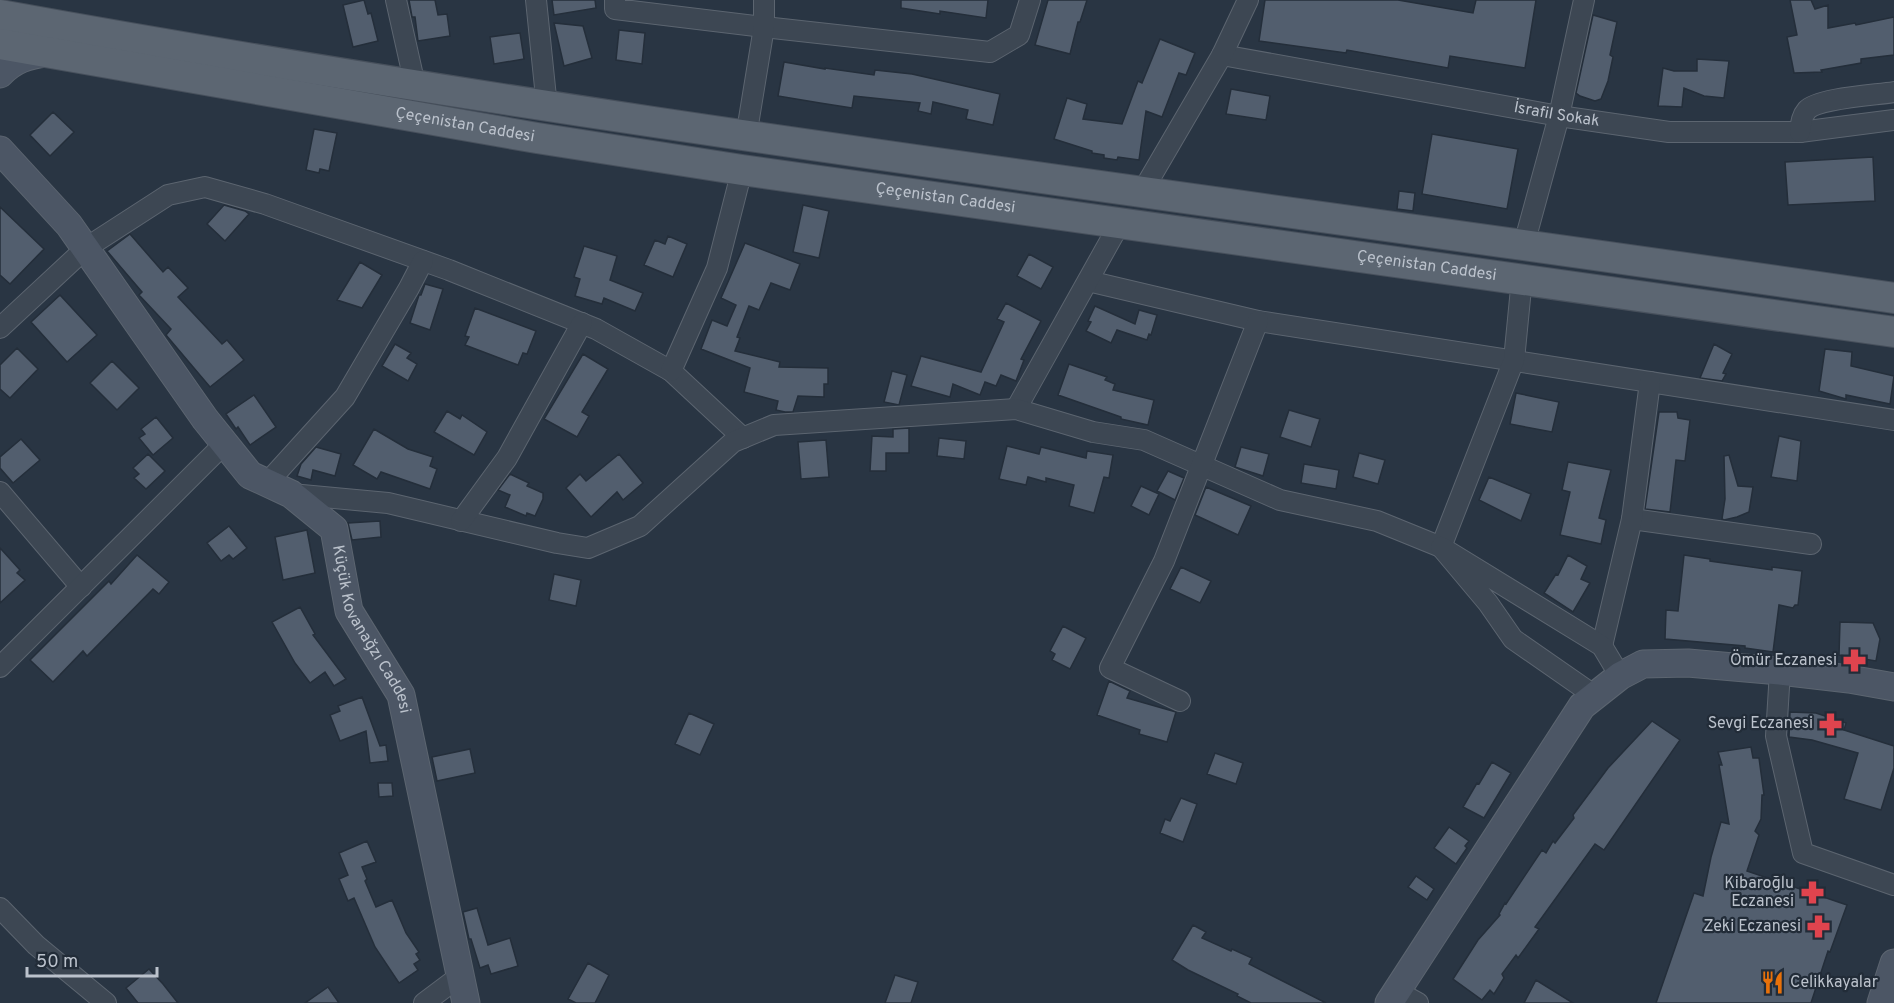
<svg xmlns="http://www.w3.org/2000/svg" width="1894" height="1003" font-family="Overpass,sans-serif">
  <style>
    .building { fill: #525e6e; stroke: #242e3a; stroke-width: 1.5 }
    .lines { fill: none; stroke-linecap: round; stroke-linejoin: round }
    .street-casing { stroke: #5c6570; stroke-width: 22 }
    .secondary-casing { stroke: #5c6570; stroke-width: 29 }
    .primary-casing { stroke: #47505c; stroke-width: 32 }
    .street { stroke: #3d4753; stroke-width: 20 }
    .secondary { stroke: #4c5665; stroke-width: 27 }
    .primary { stroke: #5c6672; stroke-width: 30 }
    .labels { text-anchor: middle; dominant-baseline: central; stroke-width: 4.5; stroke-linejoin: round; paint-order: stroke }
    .street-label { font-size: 16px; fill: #bbc2cc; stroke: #222c38 }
    .poi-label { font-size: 16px; fill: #bbc2cc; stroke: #222c38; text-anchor: end }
  </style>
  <rect width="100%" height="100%" fill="#293543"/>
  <path class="building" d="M364,0L368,14L371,13L378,41L353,47L343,5Z
    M409,0H435L438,15L447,14L450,36L418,41L415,17H412Z
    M552,0H595L596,8L554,15Z
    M901,0H988L986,18L940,11V14L901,8Z
    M1048,0H1087L1080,22H1078L1070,54L1035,45Z
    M1265,0H1398L1473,13L1476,0H1536L1525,68L1450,56L1448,68L1347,50L1346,53L1259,41Z
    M1790,0H1811L1815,9L1828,5V28L1855,23L1856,25L1894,17V55L1861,59V63L1821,70L1822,72L1794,73L1787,37L1797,35Z
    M1593,15L1617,22L1610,55L1613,57L1608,81L1601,99L1595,101L1580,96L1576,93Z
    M554,23L583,26L592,58L564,66Z
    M619,30L645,33L642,64L616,60Z
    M520,33L524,59L494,64L490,37Z
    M1160,39L1195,53L1186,75L1179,73L1162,117L1146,111L1139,160L1118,157L1117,160L1104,158V155L1092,153V151L1054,139L1067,98L1087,104L1083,119L1122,124L1138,81L1142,83Z
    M1697,59L1729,61L1724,98L1704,96L1684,88L1682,107L1658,106L1663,68L1674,71H1697Z
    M784,62L825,69V68L874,75L875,70L912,74L1000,94L993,125L966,119L968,110L933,102L931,114L918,111L920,103L854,96L852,108L820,103L778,96Z
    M1231,89L1270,96L1266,120L1226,114Z
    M53,112L74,132L50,156L30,135Z
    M314,129L337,133L329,171L320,169L319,173L306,170Z
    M1432,134L1518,149L1507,209L1422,194Z
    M1873,157L1875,201L1788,205L1785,162Z
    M1399,191L1415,193L1413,211L1397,209Z
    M224,205L245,211L249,214L225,241L207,224Z
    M803,205L829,211L819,258L793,252Z
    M0,207L44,249L10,284L0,275Z
    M130,234L163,272L168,267L188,288L178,297L222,344L227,340L244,360L210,387L166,335L171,329L139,295L142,292L107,251Z
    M668,236L687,244L673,277L644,265L655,240L665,244Z
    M745,243L800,264L790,290L771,283L759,310L749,306L737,337L740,338L735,351L780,362L779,367L828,368V384H824V397L798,396L793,412H785L776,410L778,401L744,392L750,368L701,349L712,320L727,326L736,305L721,298Z
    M584,246L617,256L610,280L643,293L635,311L604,298L602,304L575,296L580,279L574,277Z
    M1029,254L1053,267L1041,289L1017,276Z
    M360,262L382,275L362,308L337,300Z
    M425,284L443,289L430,330L410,323L419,295H421Z
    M60,295L97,335L67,362L31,322Z
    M1006,303L1041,321L1021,359L1024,360L1016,381L1001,375L996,386L985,382L980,395L953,384L950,397L911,386L921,356L981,372L1004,322L997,319Z
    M1095,306L1135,324L1139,310L1157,315L1151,335L1149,334L1147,340L1117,330L1111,343L1086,331L1091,322L1088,321Z
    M475,308L536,331L527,354L523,353L518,365L465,345L469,337L465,336Z
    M395,344L411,353L407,358L417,364L408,381L382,366Z
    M1714,344L1732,354L1723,373L1726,374L1722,381L1700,378Z
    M17,348L38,369L10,398L0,389V365Z
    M1825,349L1852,352L1851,366L1894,376L1890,404L1846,395V399L1819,391Z
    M583,354L608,369L582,412L589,416L577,437L544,419Z
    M112,361L139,388L117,410L90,383Z
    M1069,364L1107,377L1105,380L1115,384L1113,390L1154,400L1148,425L1121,419V417L1058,395Z
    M892,371L907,375L899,405L884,402Z
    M1516,393L1559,402L1552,432L1510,424Z
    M254,395L276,427L250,445L238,427L236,429L226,414Z
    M1289,410L1320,419L1311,447L1280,437Z
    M447,411L460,419L462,415L487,432L474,455L434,432Z
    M1659,412H1677L1678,418L1690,420L1685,461L1676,460L1670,512L1645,509Z
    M156,417L173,438L153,455L139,438L145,434L141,429Z
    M909,428V453H886V471H870L872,436L893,437V429Z
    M374,429L408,449L433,457L430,466L437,469L430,489L381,472L377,479L353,465Z
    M1779,436L1801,441L1797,481L1771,477Z
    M939,438L966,441L964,459L937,456Z
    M21,439L40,460L13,483L0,468V457Z
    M826,440L829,477L801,479L798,442Z
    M1007,446L1039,454L1041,447L1086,458L1087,451L1113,455L1109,478L1104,477L1094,513L1069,506L1074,485L1046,478V482L1028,477L1026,485L999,479Z
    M316,447L341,454L335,476L313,470L311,480L297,476L301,464Z
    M1241,447L1269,454L1263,476L1235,467Z
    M1359,453L1385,460L1378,484L1353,477Z
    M148,454L165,471L146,489L134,478L139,474L133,468Z
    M619,454L643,483L623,500L617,492L591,517L566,488L580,474L586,481Z
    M1729,455L1738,486L1753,487L1749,512L1737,517L1724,520L1722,519L1725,499L1724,456Z
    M1568,462L1611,470L1599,518L1606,520L1601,544L1560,535L1570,492L1562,490Z
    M1304,464L1339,470L1336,489L1301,483Z
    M1168,471L1184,478L1175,500L1157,491Z
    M510,474L529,483L527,486L543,493V499L535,516L527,513L526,516L505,507L510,495L498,490Z
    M1489,477L1531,494L1521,521L1479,500Z
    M1141,486L1159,494L1149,515L1131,506Z
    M1206,487L1251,506L1238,535L1195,515Z
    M380,521L381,537L352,540L348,523Z
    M229,526L247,548L233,559L229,555L221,561L207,543Z
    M307,530L315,573L283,580L275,537Z
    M0,548L20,570L17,573L25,580L0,603Z
    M137,555L169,582L159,594L153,589L87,656L83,651L53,682L30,660L109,581L111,584Z
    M1568,555L1587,566L1581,579L1590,583L1573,612L1544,593L1556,574L1558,575Z
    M1684,555L1710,559V561L1772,570V567L1802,571L1798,605H1795L1793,608L1779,605L1773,652L1745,648V646L1665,639L1666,610L1678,611Z
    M1181,567L1211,581L1200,603L1170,589Z
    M554,574L581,580L576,606L549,600Z
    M300,607L315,634L313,635L346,679L334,686L325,672L310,683L295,663L272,622Z
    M1840,622L1873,623L1880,639L1876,661L1839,655Z
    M1063,626L1086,638L1070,669L1052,660L1055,654L1050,651Z
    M1109,681L1130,691L1127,698L1176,712L1167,742L1139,734L1140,730L1097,715Z
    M362,697L380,746L386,745L388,761L370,763L366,731L340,741L330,715L340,711L338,706Z
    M1790,712L1816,713L1846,723L1844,730L1894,746V768L1881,810L1844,799L1858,753L1812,740L1789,737Z
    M689,713L714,724L700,755L675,744Z
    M1652,721L1680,740L1604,850L1595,844L1535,927L1539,929L1518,958L1516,955L1502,974L1504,978L1494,994L1490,990L1482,1000L1453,979L1478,940L1500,915L1499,914L1505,903L1506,904L1542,850L1546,853L1553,841L1555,843L1574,818L1573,815L1608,768Z
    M1751,747L1753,758H1759L1764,795H1762L1761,819L1755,831L1759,835L1747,871L1847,905L1830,952L1828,951L1811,1003H1656L1694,893L1703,896L1711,857L1721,822L1729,824L1719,765H1722L1718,752Z
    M470,749L475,773L437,781L432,757Z
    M1215,753L1243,763L1236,784L1207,774Z
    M1492,762L1511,773L1484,818L1463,807L1477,783L1479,784Z
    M378,783H392L393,796L379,797Z
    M1181,798L1197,804L1183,842L1160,833L1165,819L1170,821Z
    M1449,827L1469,841L1465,846L1467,848L1456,864L1434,848Z
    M367,841L376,862L362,867L367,879L365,881L376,907L392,900L406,933L419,952L416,954L420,960L414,964L418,970L399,983L375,947L354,898L348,901L339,879L348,875L339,853Z
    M1416,876L1434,889L1427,900L1408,887Z
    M477,908L488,945L510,938L518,966L491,974L488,965L480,968L471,939H469L463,912Z
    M1193,925L1206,932L1202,938L1231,951L1232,949L1252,958L1249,964L1326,1003H1251L1237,996L1238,994L1188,970L1172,960Z
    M588,963L609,975L595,1003H576L568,999Z
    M149,969L163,984L178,1003H138L126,988Z
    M895,975L918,982L911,1003H885Z
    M1536,980L1573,1003H1524Z
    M328,987L339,1003H305Z"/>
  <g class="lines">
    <defs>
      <g id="street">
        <path d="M396,0L415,85"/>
        <path d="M536,0L547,107"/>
        <path d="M615,0V9L764,27L990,52L1019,35L1030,0"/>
        <path id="s1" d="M1222,55L1559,116L1669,132H1800L1894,120"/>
        <path d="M1800,132C1801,124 1801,117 1807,110C1818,98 1876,95 1894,92"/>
        <path d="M746,137L764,27V0"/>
        <path d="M1142,192L1222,55L1248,0"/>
        <path d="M1524,244L1559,116L1584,0"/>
        <path d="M1088,281L1258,321L1894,420"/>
        <path d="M0,328L86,248L168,195L205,187L265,204L449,270L596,329L671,371L743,438"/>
        <path d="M671,371L717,268L742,170"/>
        <path d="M1016,409L1120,223"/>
        <path d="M267,483L345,397L409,288L423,261"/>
        <path d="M0,492L81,587"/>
        <path d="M291,494L388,503L557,543L588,548L640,526L733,442L774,425L1016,409L1093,432L1144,440L1280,500L1377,521L1441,547L1514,360L1522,278"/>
        <path d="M1632,519L1811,544"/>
        <path d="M461,521L507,458L582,323"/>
        <path d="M1602,646L1632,519L1650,382"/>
        <path d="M0,667L225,443"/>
        <path d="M1780,671L1776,736L1803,853L1894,885"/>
        <path d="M1595,696L1513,639L1488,603L1441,547L1602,646L1620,676"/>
        <path d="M1180,701L1110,668L1164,561L1258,321"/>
        <path d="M0,908L36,945L106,1003"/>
        <path d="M1398,992L1418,1003"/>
        <path d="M424,1003L460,976"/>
      </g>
      <g id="secondary">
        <path d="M0,74C13,60 28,55 46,53"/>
        <path id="s2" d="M0,150L69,225L205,419L250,475L291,494L334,529L349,611L401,695L466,1003"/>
        <path d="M1389,1003L1582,706L1620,676L1643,664L1688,663L1780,671L1849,679L1894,687"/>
        <path d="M1881,1003L1894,963"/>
      </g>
      <g id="primary">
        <path d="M0,15C628,129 1262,205 1894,298"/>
        <path id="s3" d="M0,44L537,138L742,170L1894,332"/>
      </g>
    </defs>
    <use href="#street" class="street-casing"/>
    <use href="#secondary" class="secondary-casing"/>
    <use href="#primary" class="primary-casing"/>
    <use href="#street" class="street"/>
    <use href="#secondary" class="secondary"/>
    <use href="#primary" class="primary"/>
  </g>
  <defs>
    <symbol id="pharmacy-bare" viewBox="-9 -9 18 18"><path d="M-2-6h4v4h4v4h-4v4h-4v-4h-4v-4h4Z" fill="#e0444e" stroke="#222c38" stroke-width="2.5" paint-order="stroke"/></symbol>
    <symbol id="restaurant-bare" viewBox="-9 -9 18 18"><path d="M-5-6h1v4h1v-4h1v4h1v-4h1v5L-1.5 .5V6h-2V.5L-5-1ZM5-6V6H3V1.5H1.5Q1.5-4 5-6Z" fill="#e8710a" stroke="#222c38" stroke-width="2.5" paint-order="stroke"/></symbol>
  </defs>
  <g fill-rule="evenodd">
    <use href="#pharmacy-bare" x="1838" y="644" width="33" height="33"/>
    <use href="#pharmacy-bare" x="1814" y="708" width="33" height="33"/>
    <use href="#pharmacy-bare" x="1796" y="876" width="33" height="33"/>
    <use href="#pharmacy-bare" x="1802" y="910" width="33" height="33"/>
    <use href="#restaurant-bare" x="1756" y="966" width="33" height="33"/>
  </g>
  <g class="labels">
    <g class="street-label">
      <text stroke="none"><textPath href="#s1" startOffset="340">İsrafil Sokak</textPath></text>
      <text stroke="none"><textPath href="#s3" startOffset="472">Çeçenistan Caddesi</textPath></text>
      <text stroke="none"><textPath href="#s3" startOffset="958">Çeçenistan Caddesi</textPath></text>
      <text stroke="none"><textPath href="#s3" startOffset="1444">Çeçenistan Caddesi</textPath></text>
      <text stroke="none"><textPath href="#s2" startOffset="620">Küçük Kovanağzı Caddesi</textPath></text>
    </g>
    <g class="poi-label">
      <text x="1837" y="661">Ömür Eczanesi</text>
      <text x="1813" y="724">Sevgi Eczanesi</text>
      <text x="1794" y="884">Kibaroğlu<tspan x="1794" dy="18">Eczanesi</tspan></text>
      <text x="1801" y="927">Zeki Eczanesi</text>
      <text x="1790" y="983" text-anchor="start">Celikkayalar</text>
    </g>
  </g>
  <path d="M27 967v9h130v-9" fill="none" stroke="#bbc2cc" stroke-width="3"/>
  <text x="36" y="967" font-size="18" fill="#bbc2cc" stroke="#222c38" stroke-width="4.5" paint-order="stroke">50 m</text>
</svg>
